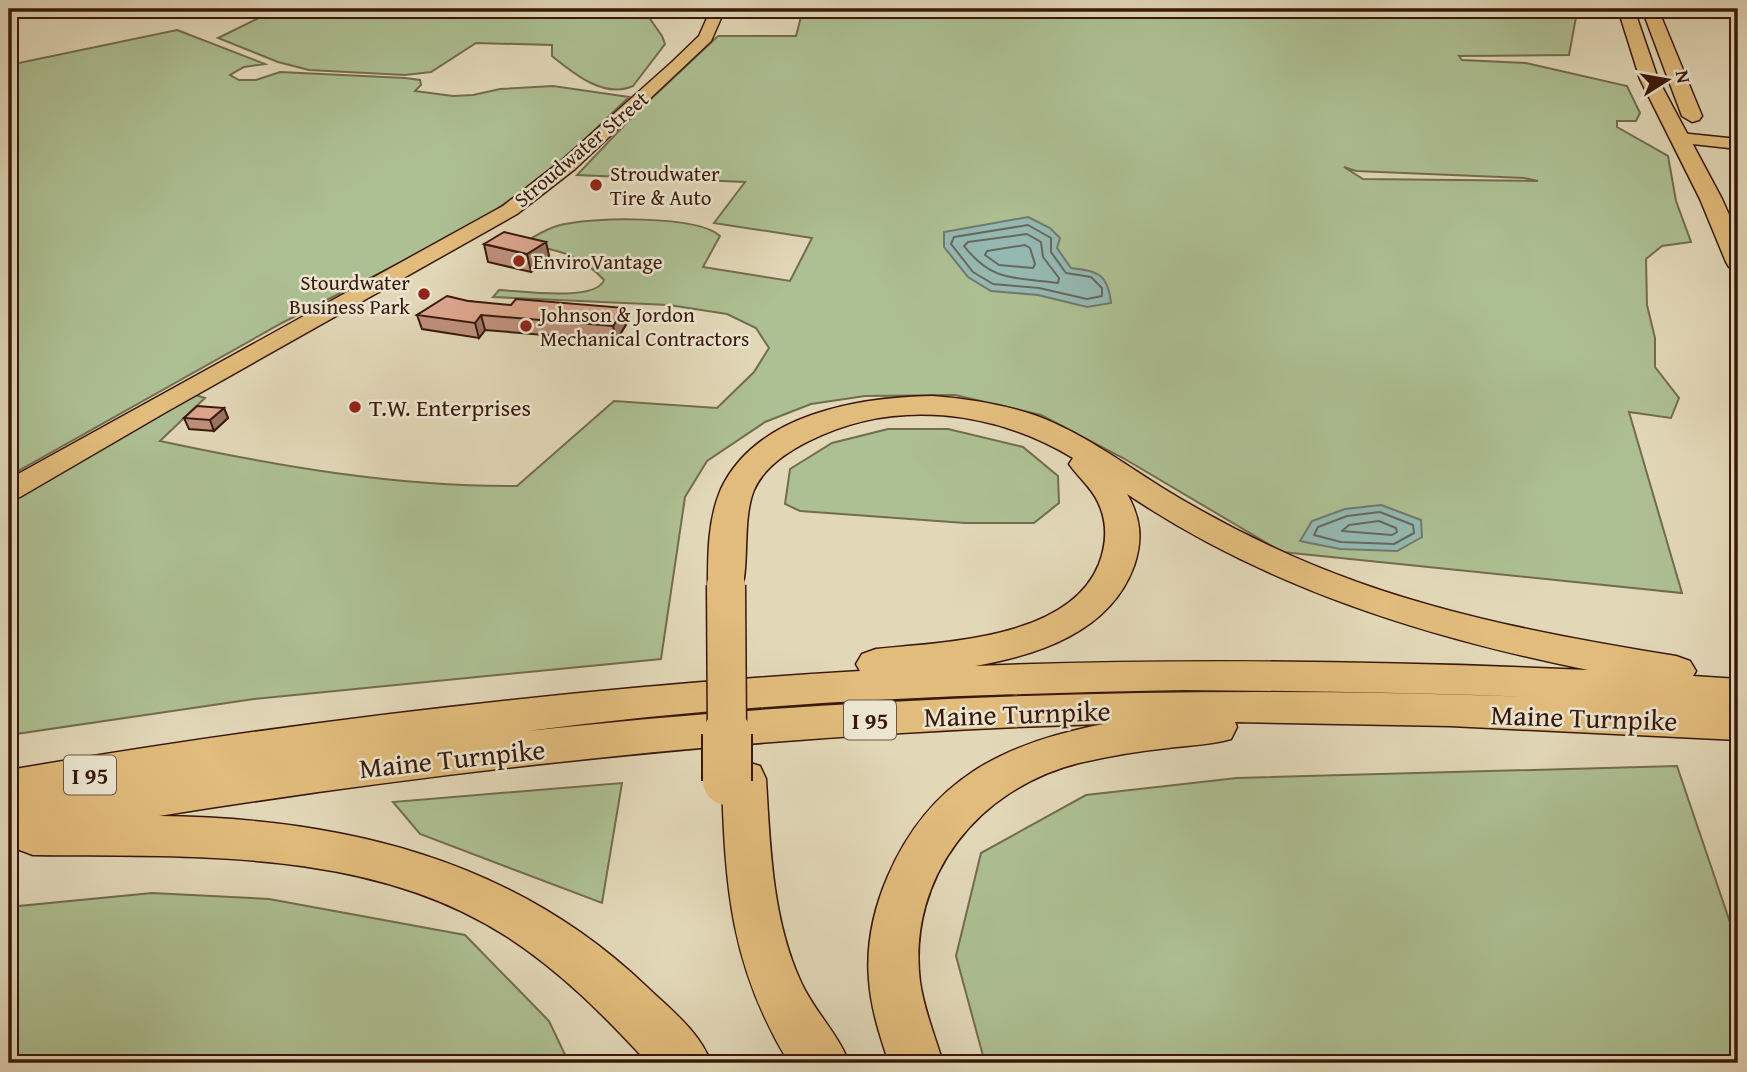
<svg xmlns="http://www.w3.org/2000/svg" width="1747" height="1072" font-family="'Gentium Book Plus',serif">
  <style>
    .green { fill: #adc093; stroke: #736c4e; stroke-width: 2; fill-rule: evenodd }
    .water { fill: #95b9b2; stroke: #70796f; stroke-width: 2 }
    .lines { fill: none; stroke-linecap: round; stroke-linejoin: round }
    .shore { stroke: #67685e; stroke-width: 2 }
    .major-casing { stroke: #39180a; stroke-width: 3 }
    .highway-casing { stroke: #39180a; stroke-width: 3 }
    .major { fill: #e1bc7c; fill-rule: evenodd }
    .highway { fill: #e1bc7c; fill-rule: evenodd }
    .highway-bridge-far1-casing { stroke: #39180a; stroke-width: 41; stroke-linecap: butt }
    .highway-bridge-casing { stroke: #39180a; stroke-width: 52; stroke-linecap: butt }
    .highway-bridge-far1 { stroke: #e1bc7c; stroke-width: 38 }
    .highway-bridge { stroke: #e1bc7c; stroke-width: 48 }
    .wall { fill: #be907b; stroke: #39180a; stroke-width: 2 }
    .shaded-wall { fill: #9b7564; stroke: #39180a; stroke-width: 2 }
    .building { fill: #dda78f; stroke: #39180a; stroke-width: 2 }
    .poi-dot { fill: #8f2418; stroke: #ece6d1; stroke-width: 2.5 }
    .labels { text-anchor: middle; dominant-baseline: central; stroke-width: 5; stroke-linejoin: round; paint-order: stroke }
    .far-street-label { font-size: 21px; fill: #39180a; stroke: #ece6d1 }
    .far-poi-label { font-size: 21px; fill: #39180a; stroke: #ece6d1; text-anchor: start }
    .shield { fill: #ece6d1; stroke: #6f5646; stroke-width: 2 }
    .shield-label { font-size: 23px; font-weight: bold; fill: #39180a }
    .poi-label { font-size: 24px; fill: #39180a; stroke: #ece6d1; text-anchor: start }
    .near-street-label { font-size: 28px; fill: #39180a; stroke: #ece6d1 }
  </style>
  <rect width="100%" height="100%" fill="#e2d8b8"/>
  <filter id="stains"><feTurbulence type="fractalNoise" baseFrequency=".00286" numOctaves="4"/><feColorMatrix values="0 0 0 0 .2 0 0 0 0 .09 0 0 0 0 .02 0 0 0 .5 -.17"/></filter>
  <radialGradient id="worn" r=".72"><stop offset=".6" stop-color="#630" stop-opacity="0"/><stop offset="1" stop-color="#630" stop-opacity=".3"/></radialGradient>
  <path class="green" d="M277,9H643L662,36L665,44L633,86C604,99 573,73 552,56V45L476,43L431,72L405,75L309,70L278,62L218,38Z
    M803,9H1402L1577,12L1569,55L1459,56L1462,60L1526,63L1627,86L1640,113L1636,121H1617V127L1668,156L1676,201L1691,242L1662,246L1646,259L1647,305L1655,338V367L1679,398L1671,418L1629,412L1682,593L1282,552L1123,458L1041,415L955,395L865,396L811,404L765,422L707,461L685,497L661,659L254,699L9,735V500L189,393L205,398L160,441C277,466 396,487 517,486L614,401L717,408L754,372L769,348L756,328L727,314L669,305L493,297L499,290C520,291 596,302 604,280C581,255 563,252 532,245L530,239C540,233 549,228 560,225C590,217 698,215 720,236L703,267L790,281L812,238L714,223L745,182L577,175L634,115L718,36H796ZM1344,167L1356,171L1524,178L1538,181L1363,179Z
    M177,30L265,64L244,67L230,75L239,80H256L280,72L405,78L420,80L421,85L415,91L453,96L473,95L500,89L553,86L629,97L555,168L477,223L282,323L9,476V65Z
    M888,429H948L1023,447L1058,476L1059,503L1034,523H965L800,511L785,504L790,469L832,443Z
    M1677,766L1738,946V1063H985L956,956L981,853L1086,795L1237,778Z
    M622,783L602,903L420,834L393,802Z
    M152,893L269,899L465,935L549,1021L569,1063H9V907Z"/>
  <path class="water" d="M1028,217L1050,228L1060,238L1057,248L1071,268C1098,271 1108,274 1111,303L1087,307L1038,295L991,291L968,277L944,247V232Z
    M1381,505L1421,520L1422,537L1397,551L1340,549L1300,541L1312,521L1345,509Z"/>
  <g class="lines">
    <path class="shore" d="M1028,225L1051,238V252L1066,273L1091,277L1102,288V296L1087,299L1039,288L993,284L973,272L951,244L954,237Z
      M1027,234L1041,242L1043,257L1059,278L1058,283C1015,277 993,283 964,246L968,242Z
      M1025,245L1030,248L1035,264L1033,268L999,265L985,255L987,251Z
      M1380,512L1413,525L1414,533L1394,544L1341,542L1314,535L1318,527L1347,516Z
      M1379,521L1396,528L1397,532L1392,535L1342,531L1349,525Z"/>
    <defs>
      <path id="major" d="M711,9H725L711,41L575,169L517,214L166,412L20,497L9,500V479L503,206L561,161L672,62L699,36Z
        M1680,133L1738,139V149L1674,142L1671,138Z"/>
      <path id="highway" d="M1618,9H1634L1658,79L1722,199L1738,235V269L1729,267L1726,262L1700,199L1640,79Z
        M1642,9H1658L1702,116L1699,120L1692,122L1682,116Z
        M933,396C968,399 1003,404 1037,416C1082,433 1120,461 1161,487C1203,513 1247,536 1292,556C1414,610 1545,635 1676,656L1690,661L1696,671L1693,676L1738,679V740L1450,726L1235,722L1237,727L1231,739C1210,745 1189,745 1168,748C1138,751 1109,756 1079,763C979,788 907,876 920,982C924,1010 935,1036 943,1063H889C880,1036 871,1009 869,980C866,945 874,908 888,876C930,779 1004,743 1104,724C787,733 472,766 159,816C340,818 513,858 647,987C671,1010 700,1032 711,1063H648C605,1016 560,971 506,936C368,847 191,857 33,855L17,849L13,841L9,842V770C290,722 575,688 860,671L856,664L862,654L876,649C945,642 1069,639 1099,564C1107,543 1108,523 1098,502C1091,487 1078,477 1069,464L1073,458C993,410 894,398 809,441C787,452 764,467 754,490C741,521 751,574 739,594L726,597L713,594L708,585C708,554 708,519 721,489C756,414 859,397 933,396ZM1127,494C1267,588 1425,637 1588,670C1383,661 1179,658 975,666C1038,655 1110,632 1134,566C1143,540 1141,518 1127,494ZM1184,690C1309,691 1433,693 1557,698C1213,684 869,694 527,731C745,702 965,694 1184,690Z
        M744,761L760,766L766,779C770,846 772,918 800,980C813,1010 838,1033 849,1063H789C731,967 725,888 722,779L728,766Z"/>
    </defs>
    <use href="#major" class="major-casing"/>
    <use href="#highway" class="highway-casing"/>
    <use href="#major" class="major"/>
    <use href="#highway" class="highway"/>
    <defs>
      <path id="highway-bridge-far1" d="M726,585L727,736"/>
      <path id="highway-bridge" d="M727,734V781"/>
    </defs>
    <use href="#highway-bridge-far1" class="highway-bridge-far1-casing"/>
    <use href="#highway-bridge" class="highway-bridge-casing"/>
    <use href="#highway-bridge-far1" class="highway-bridge-far1"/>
    <use href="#highway-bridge" class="highway-bridge"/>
  </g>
  <path class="wall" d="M484,244L550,260L531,272L488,262Z
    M468,301L627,323L616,341L485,330L479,338L422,329L417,315Z
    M224,408L228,418L214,431L189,429L184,418Z"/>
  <path class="shaded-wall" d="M546,242L550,260L531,272L527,254Z
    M625,308L627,323L616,341L613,326Z
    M481,315L485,330L479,338L475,323Z
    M224,408L228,418L214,431L210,420Z"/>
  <path class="building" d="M504,232L546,242L527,254L484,244Z
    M447,296L468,301L511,305L516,299L625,308L613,326L481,315L475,323L417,315Z
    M197,406L224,408L210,420L184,418Z"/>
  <g class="poi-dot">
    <circle cx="596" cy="185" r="7"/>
    <circle cx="519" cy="261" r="7"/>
    <circle cx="424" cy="294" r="7"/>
    <circle cx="526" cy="326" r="7"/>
    <circle cx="355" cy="407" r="7"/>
  </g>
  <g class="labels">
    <g class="far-street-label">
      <text transform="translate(581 149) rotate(-40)">Stroudwater Street</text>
    </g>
    <g class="far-poi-label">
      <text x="610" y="173">Stroudwater<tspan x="610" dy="24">Tire &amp; Auto</tspan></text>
      <text x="533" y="261">EnviroVantage</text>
      <text x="410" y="282" text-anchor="end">Stourdwater<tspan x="410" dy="24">Business Park</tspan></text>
      <text x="540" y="314">Johnson &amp; Jordon<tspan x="540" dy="24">Mechanical Contractors</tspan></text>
    </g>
    <g class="shield">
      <rect x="844" y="700.5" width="52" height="39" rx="5"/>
      <rect x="64" y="755.5" width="52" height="39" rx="5"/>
    </g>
    <g class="shield-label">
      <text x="870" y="720">I 95</text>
      <text x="90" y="775">I 95</text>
    </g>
    <g class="poi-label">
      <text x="369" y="407">T.W. Enterprises</text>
    </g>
    <g class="near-street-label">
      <text transform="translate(1017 713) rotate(-2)">Maine Turnpike</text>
      <text transform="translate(1584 717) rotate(2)">Maine Turnpike</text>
      <text transform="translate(452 758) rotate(-6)">Maine Turnpike</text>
    </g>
  </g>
  <rect width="1747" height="1072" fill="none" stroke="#e2d8b8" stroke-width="35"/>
  <rect x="10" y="10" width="1726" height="1051" fill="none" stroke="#39180a" stroke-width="3.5"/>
  <rect x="18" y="18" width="1712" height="1037" fill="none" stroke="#39180a" stroke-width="2"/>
  <g transform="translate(1667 80) rotate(79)" stroke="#ece6d1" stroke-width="5" paint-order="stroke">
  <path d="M0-5L12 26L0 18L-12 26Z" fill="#39180a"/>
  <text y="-10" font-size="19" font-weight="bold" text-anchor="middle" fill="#39180a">N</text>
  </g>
  <rect width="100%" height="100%" filter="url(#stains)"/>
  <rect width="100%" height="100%" fill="url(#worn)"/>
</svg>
